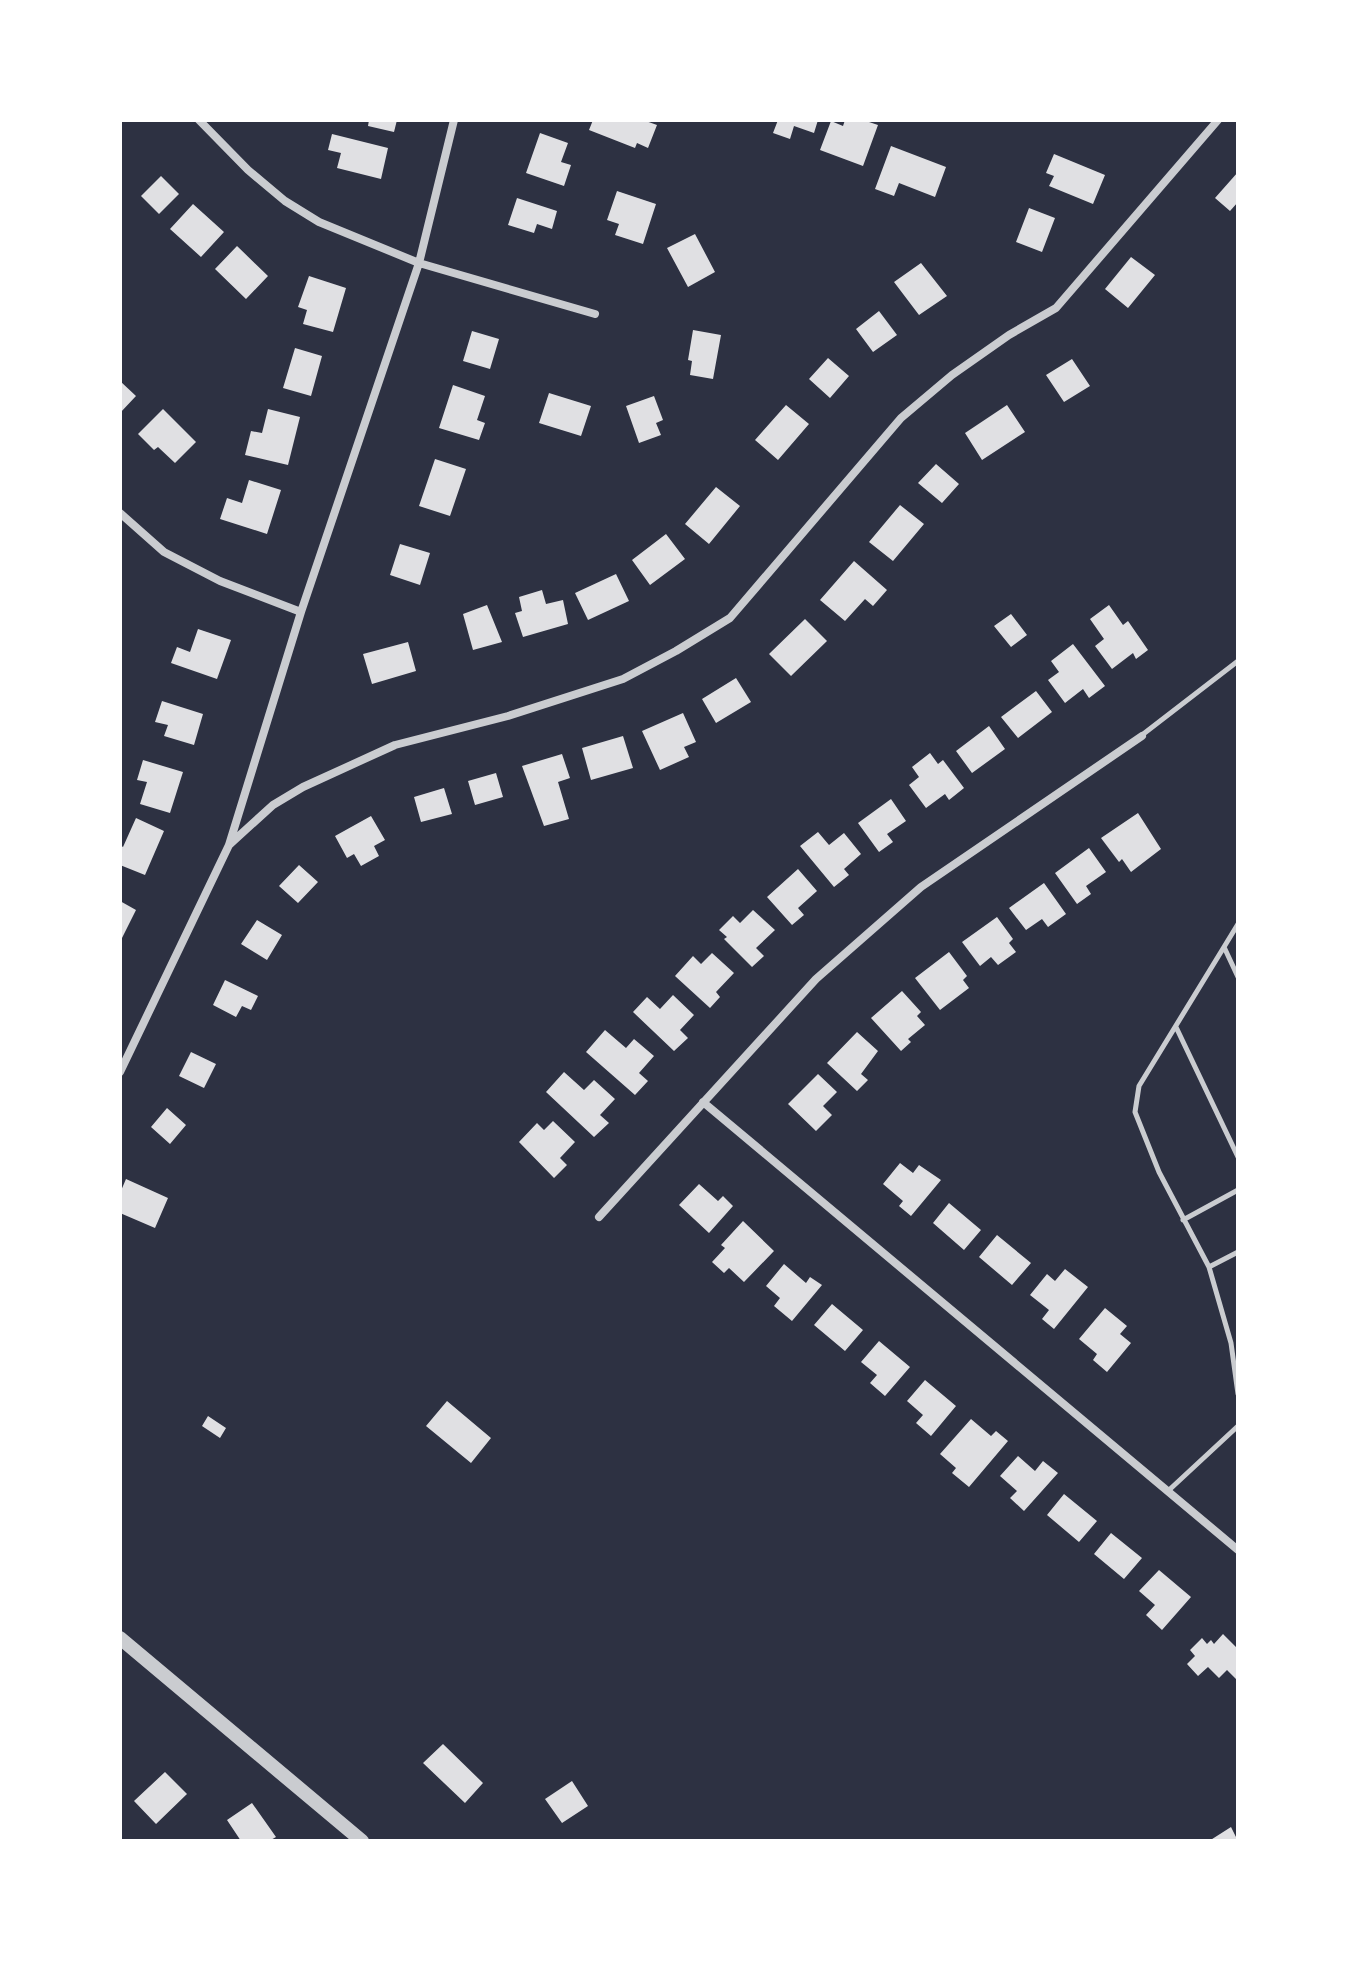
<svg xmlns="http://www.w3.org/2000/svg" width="1358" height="1961" font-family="Cabin,sans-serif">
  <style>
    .building { fill: #e0e0e3 }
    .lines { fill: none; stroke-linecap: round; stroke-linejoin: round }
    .service { stroke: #caccd0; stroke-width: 5 }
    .minor { stroke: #caccd0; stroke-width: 8 }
    .tertiary { stroke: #caccd0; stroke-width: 14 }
  </style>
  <rect width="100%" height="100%" fill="#2d3142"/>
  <path class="building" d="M369,120H397L394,132L368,126Z
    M593,120H643L657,125L648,148L637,143L635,148L589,130Z
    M778,120H818L814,133L794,126L790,139L773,133Z
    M845,120H863L878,125L863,166L820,150L831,121L843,126Z
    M540,133L568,143L561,162L571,165L564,186L526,173Z
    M332,134L388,148L381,179L337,168L341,153L328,150Z
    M891,146L946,167L935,197L899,183L894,196L875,189Z
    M1054,154L1105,175L1093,204L1049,186L1054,176L1046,173Z
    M1238,172V202L1230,211L1215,198Z
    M161,176L179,194L159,214L141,196Z
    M617,191L656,204L643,244L615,235L619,224L607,220Z
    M517,198L557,211L552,229L537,224L534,233L508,225Z
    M193,204L224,232L201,257L170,229Z
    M1029,208L1055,218L1042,252L1016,242Z
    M695,234L715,272L688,287L667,248Z
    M237,246L268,276L246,299L215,269Z
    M1131,257L1155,275L1128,308L1105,289Z
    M921,263L947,296L919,315L894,282Z
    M309,276L346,288L333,332L303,324L307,310L298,307Z
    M879,311L897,335L873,352L856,329Z
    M693,330L721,335L713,379L690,375L692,361L688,360Z
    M472,331L499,339L490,369L463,361Z
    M295,348L322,356L311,396L283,388Z
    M828,358L849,376L830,398L809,379Z
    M1072,359L1090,386L1064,402L1046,375Z
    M120,381L136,396L120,413Z
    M453,385L485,396L477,420L485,423L479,440L439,428Z
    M549,393L591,406L581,436L539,423Z
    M654,396L663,420L656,423L661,435L639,443L626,406Z
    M786,405L809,424L778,460L755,440Z
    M1007,405L1025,432L982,460L965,433Z
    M163,409L196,442L175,463L158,447L154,450L138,434Z
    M268,409L300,417L288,465L245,455L251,431L262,433Z
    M435,459L466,469L450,516L419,506Z
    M936,464L959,484L942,503L918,483Z
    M249,480L281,490L267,534L220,519L227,498L242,503Z
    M716,487L740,506L709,544L685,524Z
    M900,505L924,524L893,561L869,542Z
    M666,534L685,559L650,585L632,560Z
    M400,544L430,553L420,585L390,575Z
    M854,561L887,590L873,606L865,599L845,621L820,600Z
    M616,574L629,601L588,620L575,593Z
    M542,590L546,604L563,600L568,624L523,637L515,613L522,611L519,597Z
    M487,605L502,642L473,650L463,614Z
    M1109,605L1123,625L1128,621L1148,650L1136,659L1133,653L1112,669L1095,646L1104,639L1090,619Z
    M1011,614L1027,635L1011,647L994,626Z
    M805,619L827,641L791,676L769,654Z
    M198,629L231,640L217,679L171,663L177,647L190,652Z
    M408,642L416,671L372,684L363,654Z
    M1073,644L1105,686L1089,698L1083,689L1065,703L1048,680L1059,672L1051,661Z
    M736,678L751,702L716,723L702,699Z
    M1036,691L1052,712L1018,738L1001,717Z
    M162,701L203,714L194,745L164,736L168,725L155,722Z
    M683,713L696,742L684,747L689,757L660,770L642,731Z
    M989,726L1005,749L972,773L956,751Z
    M623,736L633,768L591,780L582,748Z
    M930,753L938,764L943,760L964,788L949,800L945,794L926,808L909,785L919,777L912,767Z
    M562,754L570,778L558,782L569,819L544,826L522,766Z
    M143,760L183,772L170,813L140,804L147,782L137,780Z
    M496,773L503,797L475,805L468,781Z
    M444,788L452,814L421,822L414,797Z
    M891,799L906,821L887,834L893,842L879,852L858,823Z
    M1138,813L1161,849L1131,872L1122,859L1119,862L1101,838Z
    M371,816L385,840L374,846L379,856L361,866L354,854L347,858L335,836Z
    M136,818L164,831L145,875L120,865V845L123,847Z
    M818,832L829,845L844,833L861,854L844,869L849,875L834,887L800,846Z
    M1089,848L1106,872L1086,886L1091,894L1077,904L1055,873Z
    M299,865L318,882L298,903L279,886Z
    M798,869L817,891L798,908L804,915L792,925L767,897Z
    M1044,883L1066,914L1048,927L1042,919L1026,930L1009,908Z
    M120,901L136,910L120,942Z
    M753,910L775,930L756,948L764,956L752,967L724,939L727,937L719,930L733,916L740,923Z
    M997,917L1013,939L1009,943L1016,952L998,965L991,957L980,966L962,942Z
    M257,920L282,935L267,960L241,944Z
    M949,952L967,976L963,980L969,988L940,1010L915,978Z
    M712,953L734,973L716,992L720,997L710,1008L675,976L693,956L701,964Z
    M225,980L258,996L251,1010L242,1006L236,1017L213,1005Z
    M902,991L921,1012L917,1016L925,1025L908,1039L911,1042L901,1051L871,1018Z
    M673,995L694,1015L680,1030L688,1038L674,1051L633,1012L647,997L660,1009Z
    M605,1030L626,1048L634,1039L654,1056L639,1073L648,1081L635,1095L586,1052Z
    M857,1032L878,1051L861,1074L868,1080L857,1091L827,1063Z
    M191,1052L216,1064L204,1088L179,1076Z
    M564,1072L584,1090L594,1080L615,1099L600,1115L609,1123L594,1137L546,1092Z
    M818,1074L837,1092L823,1106L832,1115L816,1131L788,1104Z
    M167,1108L186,1125L170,1144L151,1127Z
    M553,1121L575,1142L560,1158L567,1165L554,1178L519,1142L537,1123L544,1130Z
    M900,1163L913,1173L919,1165L941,1180L911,1216L899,1206L903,1201L883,1184Z
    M126,1179L168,1198L155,1228L120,1213V1193Z
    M699,1184L718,1201L723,1196L733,1206L709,1233L679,1205Z
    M949,1203L981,1230L964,1250L933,1223Z
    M743,1221L774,1251L744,1282L729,1268L724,1273L712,1262L725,1248L721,1245Z
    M997,1235L1031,1263L1012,1285L979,1257Z
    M784,1264L806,1283L810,1277L822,1285L792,1321L774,1306L780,1298L766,1286Z
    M1065,1269L1088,1287L1054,1329L1042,1319L1049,1310L1030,1295L1047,1274L1055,1281Z
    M832,1304L863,1330L845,1351L814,1325Z
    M1105,1308L1127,1326L1120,1334L1131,1343L1107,1372L1093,1360L1097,1354L1079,1339Z
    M879,1341L910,1367L885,1396L870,1383L877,1375L861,1362Z
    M925,1380L956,1406L931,1436L916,1423L923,1415L907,1401Z
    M447,1401L491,1438L471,1463L426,1426Z
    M208,1416L226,1428L220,1438L202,1426Z
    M971,1419L991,1436L996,1431L1008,1441L969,1487L952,1473L956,1468L940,1454Z
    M1018,1456L1035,1471L1043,1461L1058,1473L1024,1511L1010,1498L1017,1491L1000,1476Z
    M1064,1494L1097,1521L1079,1542L1047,1515Z
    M1111,1533L1142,1558L1124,1579L1094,1554Z
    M1159,1570L1191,1597L1162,1630L1146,1615L1155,1605L1139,1591Z
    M1223,1634L1238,1649V1677L1236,1679L1227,1670L1219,1678L1208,1667L1198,1676L1187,1664L1195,1656L1190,1650L1202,1638L1207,1644L1211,1640L1214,1644Z
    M443,1744L483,1783L465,1803L423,1763Z
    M165,1772L187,1794L156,1824L134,1801Z
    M572,1781L588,1806L562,1823L545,1799Z
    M252,1803L276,1837L269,1841H241L227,1820Z
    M1231,1827L1238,1841H1209Z"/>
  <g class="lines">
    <path class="service" d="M1142,735L1238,661
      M1224,947L1238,924
      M1238,977L1224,947L1139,1086L1135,1112L1159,1172L1209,1267L1231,1343L1238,1394
      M1176,1027L1238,1157
      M1183,1220L1238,1190
      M1209,1267L1238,1252
      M1168,1491L1238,1426"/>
    <path class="minor" d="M199,120L248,170L285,201L319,222L419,263L595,314
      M120,513L164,552L220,581L301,612
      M229,845L273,805L303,787L395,745L508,716L623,679L676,651L730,618L901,418L952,375L1009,335L1056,308L1218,120
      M120,1072L229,845L301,612L419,263L454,120
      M703,1102L1238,1550
      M599,1217L816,979L921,887L1142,736"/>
    <path class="tertiary" d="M120,1638L362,1841"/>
  </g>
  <rect width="1358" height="1961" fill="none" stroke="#ffffff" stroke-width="244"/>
</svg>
